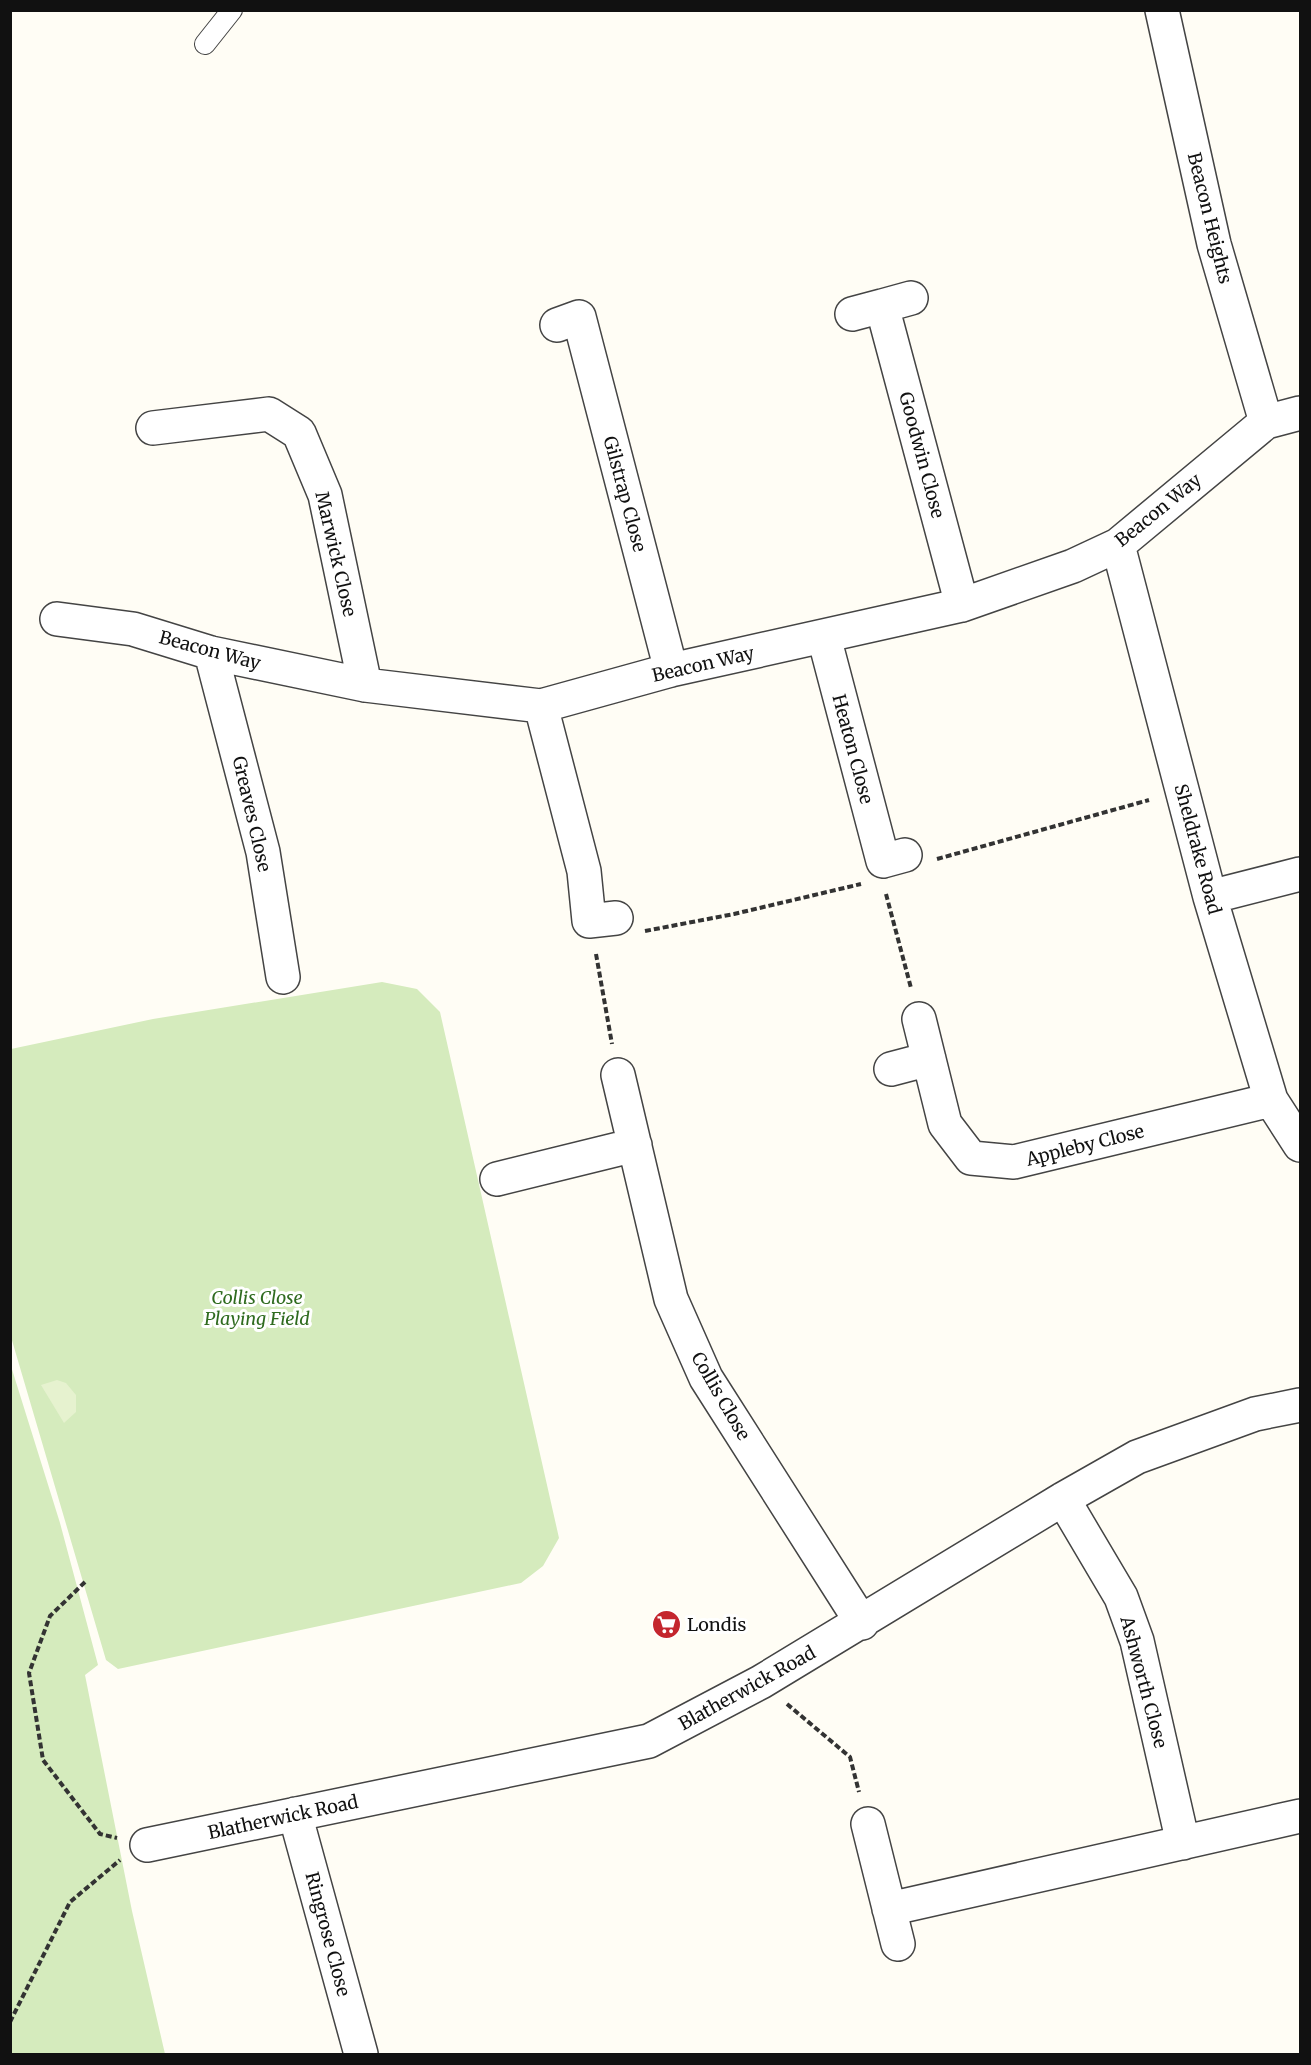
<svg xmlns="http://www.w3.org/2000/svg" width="1311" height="2065" font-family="Merriweather,serif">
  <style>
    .green { fill: #d5ebbd }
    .pitch { fill: #e6f2cf }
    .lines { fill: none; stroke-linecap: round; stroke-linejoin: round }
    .lane-casing { stroke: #444; stroke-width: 22 }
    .street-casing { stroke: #444; stroke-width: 36 }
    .path { stroke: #333; stroke-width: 4; stroke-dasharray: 6 3; stroke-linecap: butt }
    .lane { stroke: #fff; stroke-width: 20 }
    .street { stroke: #fff; stroke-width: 33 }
    .labels { text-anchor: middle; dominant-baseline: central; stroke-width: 6; stroke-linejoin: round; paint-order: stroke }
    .street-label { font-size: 18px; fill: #111; stroke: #fff }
    .park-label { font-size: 18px; font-style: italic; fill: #2f6b1f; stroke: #fff }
    .poi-label { font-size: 18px; fill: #111; stroke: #fff; text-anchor: start }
  </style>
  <rect width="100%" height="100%" fill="#fffdf5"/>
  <path class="green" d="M382,982L417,989L440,1012L559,1538L543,1566L521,1583L118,1669L106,1660L11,1337V1049L153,1019Z
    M10,1363L60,1523L98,1665L85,1675L132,1911L165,2054H11Z"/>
  <path class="pitch" d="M57,1380L66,1383L76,1395V1412L64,1423L41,1385Z"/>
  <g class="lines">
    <defs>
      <path id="lane" d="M205,44L232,10"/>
      <path id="street" d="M1162,10L1214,244L1266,422
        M882,306L911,298
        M852,314L882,306L962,605
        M557,325L579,317L671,670
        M153,428L269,414L299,433L325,495L365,685
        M1118,545L1210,897L1271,1100L1300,1145
        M57,619L133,629L211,653L365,685L541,706L671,670L962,605L1073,566L1118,545L1266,422L1300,413
        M824,637L883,861L905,855
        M211,653L263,852L283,977
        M541,706L584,871L589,921L616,918
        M1210,897L1300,874
        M919,1019L945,1124L971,1158L1014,1162L1271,1100
        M891,1069L929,1059
        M618,1075L671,1299L706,1378L862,1623
        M497,1179L635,1145
        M1063,1499L1121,1597L1137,1641L1183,1843
        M295,1814L361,2054
        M868,1824L898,1944
        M147,1845L649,1741L761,1682L1063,1499L1137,1457L1255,1414L1300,1405
        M889,1909L1300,1816"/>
    </defs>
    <use href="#lane" class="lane-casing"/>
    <use href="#street" class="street-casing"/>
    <path class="path" d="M937,859L1149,800
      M886,894L911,988
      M645,931L734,914L861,884
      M596,954L612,1044
      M85,1582L50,1616L29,1673L43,1760L100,1834L117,1838
      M787,1704L850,1757L859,1792
      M10,2022L70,1902L120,1860"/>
    <use href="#lane" class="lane"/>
    <use href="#street" class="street"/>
  </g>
  <defs>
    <symbol id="supermarket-disc" viewBox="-11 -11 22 22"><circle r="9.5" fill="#c4262e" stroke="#fff"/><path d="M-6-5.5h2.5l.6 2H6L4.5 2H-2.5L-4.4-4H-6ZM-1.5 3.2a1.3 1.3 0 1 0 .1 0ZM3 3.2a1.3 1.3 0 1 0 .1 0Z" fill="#fff"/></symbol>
  </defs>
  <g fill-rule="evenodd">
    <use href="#supermarket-disc" x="650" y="1608" width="33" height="33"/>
  </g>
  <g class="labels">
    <g class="street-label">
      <text transform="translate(1210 218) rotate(76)">Beacon Heights</text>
      <text transform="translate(922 455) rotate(75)">Goodwin Close</text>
      <text transform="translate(625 494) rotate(75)">Gilstrap Close</text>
      <text transform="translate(1158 510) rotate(-39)">Beacon Way</text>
      <text transform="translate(336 554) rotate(77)">Marwick Close</text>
      <text transform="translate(210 650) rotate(15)">Beacon Way</text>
      <text transform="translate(703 664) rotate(-13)">Beacon Way</text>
      <text transform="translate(853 749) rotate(75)">Heaton Close</text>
      <text transform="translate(252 814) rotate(77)">Greaves Close</text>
      <text transform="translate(1198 849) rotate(75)">Sheldrake Road</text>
      <text transform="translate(1085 1145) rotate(-14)">Appleby Close</text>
      <text transform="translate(721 1396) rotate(60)">Collis Close</text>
      <text transform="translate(1144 1682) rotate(75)">Ashworth Close</text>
      <text transform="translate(747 1688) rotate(-29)">Blatherwick Road</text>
      <text transform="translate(283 1817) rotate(-12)">Blatherwick Road</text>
      <text transform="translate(328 1934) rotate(75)">Ringrose Close</text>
    </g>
    <g class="park-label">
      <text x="257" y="1297">Collis Close<tspan x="257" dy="21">Playing Field</tspan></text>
    </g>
    <g class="poi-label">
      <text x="687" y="1624">Londis</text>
    </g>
  </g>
  <rect width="1311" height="2065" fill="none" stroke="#111111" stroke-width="24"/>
</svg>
